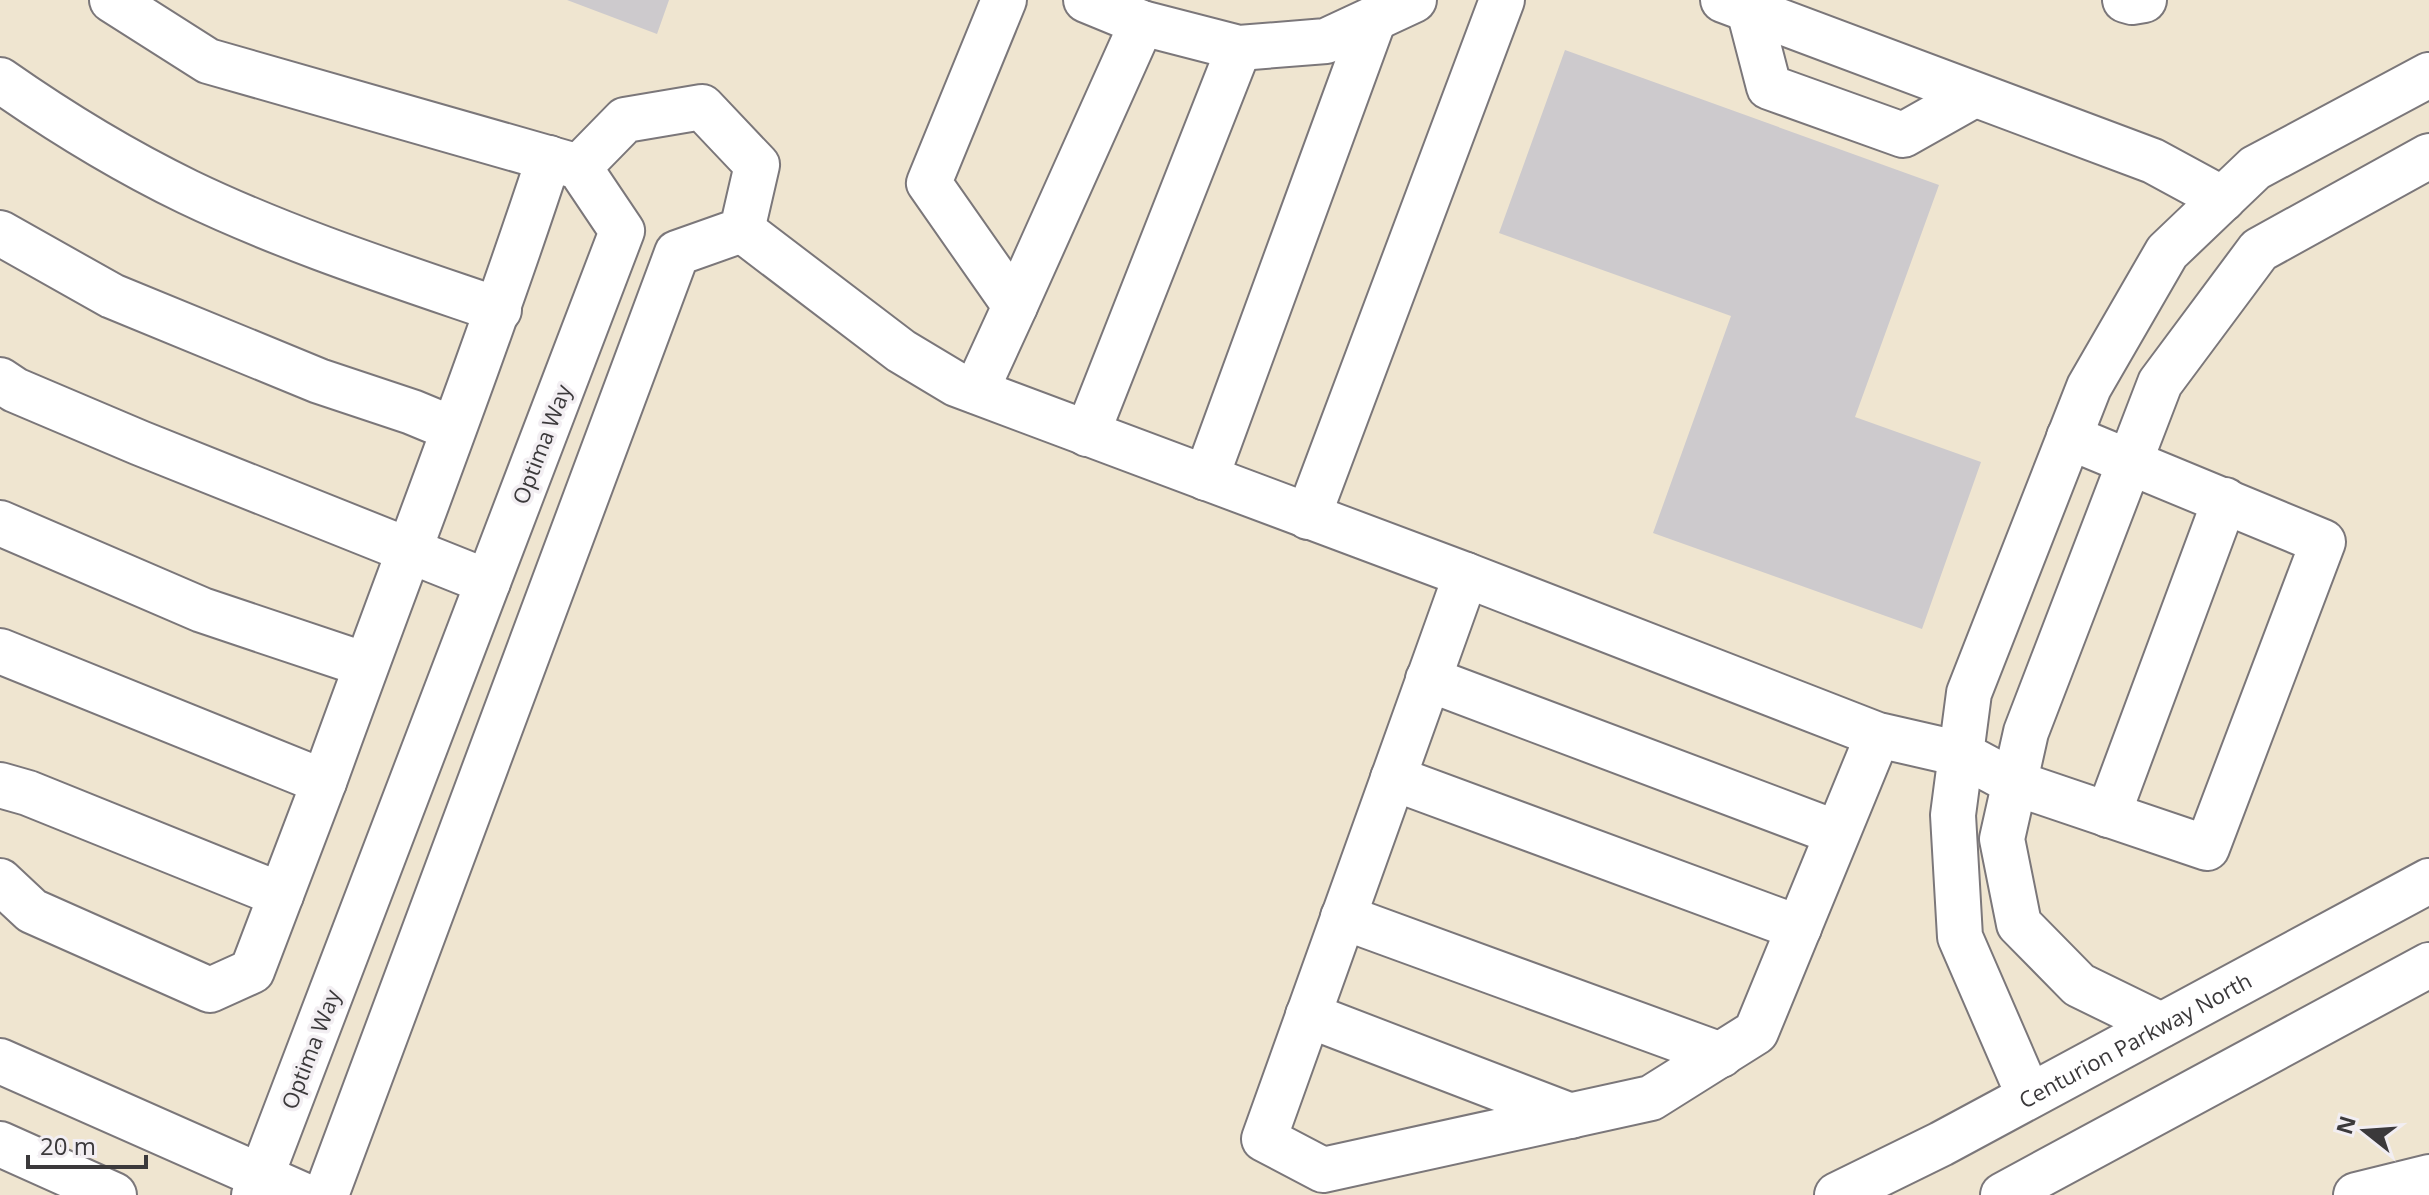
<svg xmlns="http://www.w3.org/2000/svg" width="2429" height="1195" font-family="'Open Sans',sans-serif">
  <style>
    .commercial { fill: #efe5d0 }
    .building { fill: #cdcacd }
    .lines { fill: none; stroke-linecap: round; stroke-linejoin: round }
    .minor-casing { stroke: #7b777a; stroke-width: 48 }
    .minor { stroke: #fff; stroke-width: 44 }
    .labels { text-anchor: middle; dominant-baseline: central; stroke-width: 7; stroke-linejoin: round; paint-order: stroke }
    .street-label { font-size: 22px; fill: #3b393b; stroke: #f2eef2 }
  </style>
  <rect width="100%" height="100%" fill="#f2eef2"/>
  <path class="commercial" d="M0,0H2429V1195H0Z"/>
  <path class="building" d="M567,0H669L657,34Z
    M1565,50L1939,185L1855,417L1981,462L1922,629L1653,533L1731,316L1499,233Z"/>
  <g class="lines">
    <defs>
      <g id="minor">
        <path d="M112,0L208,61L579,167L622,231L254,1195"/>
        <path d="M1086,0L1142,23L1239,48L1326,41L1414,0"/>
        <path d="M1723,0L2153,161L2223,199"/>
        <path d="M2125,0L2132,2L2144,0"/>
        <path d="M1749,10L1769,87L1903,135L1974,95"/>
        <path d="M0,80C60,122 122,160 188,192C288,240 394,274 499,310"/>
        <path d="M742,230L901,351L956,384L1466,575"/>
        <path d="M0,233L112,296L319,381L412,412L453,429"/>
        <path d="M1015,306L1142,23"/>
        <path d="M0,380L15,390L140,443L488,582"/>
        <path d="M976,391L1015,306L929,183L1004,0"/>
        <path d="M1087,434L1239,48"/>
        <path d="M1206,478L1374,19"/>
        <path d="M1308,517L1502,0"/>
        <path d="M0,523L202,610L366,665"/>
        <path d="M0,651L324,782C399,574 480,368 549,158"/>
        <path d="M1428,679L1837,833"/>
        <path d="M1878,735L1756,1032L1651,1098L1323,1170L1264,1139L1466,575L1878,735L1961,754L2015,783L2207,848L2323,542L2069,437"/>
        <path d="M1393,778L1799,928"/>
        <path d="M0,785L28,793L281,895"/>
        <path d="M2108,815L2225,500"/>
        <path d="M0,881L32,911L210,990L252,971L324,782"/>
        <path d="M1343,917L1721,1055"/>
        <path d="M1308,1015L1571,1116"/>
        <path d="M2161,1025L2079,985L2019,924L2002,839L2026,732L2160,383L2259,250L2429,156"/>
        <path d="M0,1061L303,1195"/>
        <path d="M2029,1096L1960,937L1953,815L1969,693L2089,387L2167,252L2255,168L2429,75"/>
        <path d="M0,1144L114,1195"/>
        <path d="M326,1195L677,253L742,230L757,165L702,107L625,120L579,167"/>
        <path id="s1" d="M1837,1195L1941,1144L2429,881"/>
        <path d="M2003,1195L2429,965"/>
        <path d="M2356,1195L2429,1177"/>
      </g>
    </defs>
    <use href="#minor" class="minor-casing"/>
    <use href="#minor" class="minor"/>
  </g>
  <g class="labels">
    <g class="street-label">
      <text transform="translate(541 444) rotate(-69)">Optima Way</text>
      <text stroke="none"><textPath href="#s1" startOffset="336">Centurion Parkway North</textPath></text>
      <text transform="translate(310 1049) rotate(-69)">Optima Way</text>
    </g>
  </g>
  <g transform="translate(2365 1131) rotate(287)" stroke="#f2eef2" stroke-width="6" paint-order="stroke">
  <path d="M0-6L14 30L0 20L-14 30Z" fill="#3b393b"/>
  <text y="-12" font-size="22" font-weight="bold" text-anchor="middle" fill="#3b393b">N</text>
  </g>
  <path d="M28 1155v12h118v-12" fill="none" stroke="#3b393b" stroke-width="4"/>
  <text x="40" y="1155" font-size="24" fill="#3b393b" stroke="#f2eef2" stroke-width="6" paint-order="stroke">20 m</text>
</svg>
